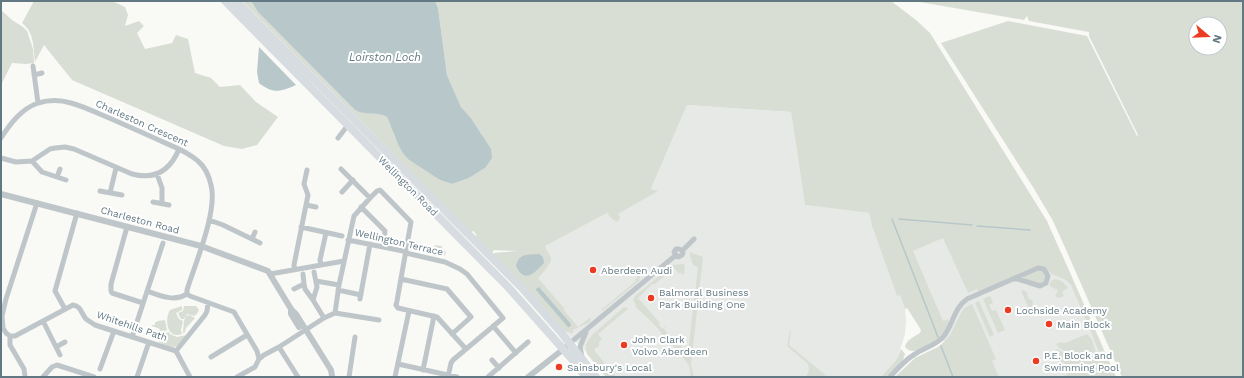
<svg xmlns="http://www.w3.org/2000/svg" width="1244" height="378" font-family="'Work Sans',sans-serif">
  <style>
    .built { fill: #e7e9e7 }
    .green { fill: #d9ded5; fill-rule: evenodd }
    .water { fill: #b7c7ca }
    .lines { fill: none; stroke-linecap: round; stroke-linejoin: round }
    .stream { stroke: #b7c7ca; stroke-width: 1.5 }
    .minor { stroke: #bfc6c9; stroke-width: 5 }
    .tertiary { stroke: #bfc6c9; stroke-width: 6 }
    .primary { stroke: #d6dcdf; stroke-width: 8 }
    .poi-dot { fill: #ec3b23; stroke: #fff; stroke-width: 1.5 }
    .labels { text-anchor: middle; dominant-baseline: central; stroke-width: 4; stroke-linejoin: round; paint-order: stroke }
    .street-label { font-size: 10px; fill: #627983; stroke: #fff }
    .poi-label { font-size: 10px; fill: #627983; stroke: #fff; text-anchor: start }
    .water-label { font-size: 11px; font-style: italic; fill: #5e787d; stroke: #fff }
  </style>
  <rect width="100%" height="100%" fill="#f9f9f6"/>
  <path class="built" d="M687,105L791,112L805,205L869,213L872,226L897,295H900L905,309L906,320L905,334L897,359L881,377H606L585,351L565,331L546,309L525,286L493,255L494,253L537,250L651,189Z
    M946,235L1061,252L1116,377H958L907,251Z"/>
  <path class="green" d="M34,1H112L125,7L128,15L125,26L139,21L144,26L137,33L145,49L172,43L176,35L188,39L195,73L211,78L220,87L240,85L256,102L278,117L257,145L242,149L224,146L72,80L44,45L35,62C33,48 35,33 22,23Z
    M242,1H251L258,12L355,110C365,115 377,111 387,117L392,127L394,136L401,150L440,180L452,184L469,178L485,168L482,135L471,118L461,107L447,75L438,8L435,1H891L916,20L930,33L1047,221L1104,350L1099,352L1094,340V339L1071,285L1066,280L1052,274L1043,266H1038L978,292L977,289L968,293L943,238L913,251L943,321L948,319C952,333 933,343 922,348C919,349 916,351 913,351C909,351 907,349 905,347C906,340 915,336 920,333L921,330L907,308L905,309L900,295L897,296L872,226L869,213L805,205L791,112L687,105L651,189L658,191L618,214L620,217L619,220L617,222L612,219L607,213L545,246C546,250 550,254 551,258C552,264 542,274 538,278L565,309L564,310L578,327L591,317V318L590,322L573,330V333H571L565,331L525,286L493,255L494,253L518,251L494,250L492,253L476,237V234L473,231L471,232Z
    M914,1H1243V377H1122L1063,243L1053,221L1033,187L941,43L1008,21L1087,36L1137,136L1138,135L1089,36V32L1029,21L1027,16L1024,20ZM1196,24H1220V48H1196Z
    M1,10L12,20L23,27L27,31L33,49L34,63L26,64L12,63L1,85Z
    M436,245L441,246L446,252L445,255L441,257L432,254V248Z
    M690,252L703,257L691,365L694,377H691L689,365L669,341L666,343C663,329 645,317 635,306L636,305L633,300L635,296L672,265L683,264L685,265L684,274L683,275L680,272L679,274L674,268L655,284H652L638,298L660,323L659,324L662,329L666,326L664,329L678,346L681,345V353L682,355L685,352H688L698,267L694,266L691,261L692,260L690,257Z
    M1039,270L1044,272L1046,277L1044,282L1040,284L1024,278V276Z
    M638,274L640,277L639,281L602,311L601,310L636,281L635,279L638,277L637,276Z
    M1055,279L1062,281L1068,288L1062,292L1064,296L1060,298L1055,297L1058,290L1053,288L1049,285L1052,280Z
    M1023,290L1027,292L1028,298L1033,301L1032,310L1030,311L1021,291Z
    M990,296L993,303L989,305L992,311L996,310L1005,330L998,333L983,299Z
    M979,301L994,335L990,337L975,303Z
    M972,304L996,359L992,361L999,377H895L915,358L938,347L944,342L950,335L962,311L964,308Z
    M182,306V310L176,313L179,319L183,321L181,330L182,334C167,340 164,320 170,310Z
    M184,306H196L199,310L197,314L194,316L187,314L184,319H181L178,313L183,311Z
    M624,307L628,308V309L598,334L602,339L599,342V346L594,350L616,377H606L587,354L586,349V344L592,335Z
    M189,315L195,318L186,328L184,334L183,332L184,321L186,316Z
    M165,320L167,330L160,334L158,333L160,329L152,326V325H155V322H157L158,321Z
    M790,330H791L789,345L828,377L824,375L822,377H806L809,370L808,364L787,346Z
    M169,332L170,334L177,337L187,335C176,345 180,350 164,345L163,344L159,342C160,336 163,334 169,332Z
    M1087,334L1092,340L1096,353C1084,356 1064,356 1056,344L1060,342L1065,343Z
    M901,349L905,354L903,360L887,377H881L897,359Z
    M1057,349C1072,358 1089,359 1105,352L1116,377H1064V376L1068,374L1063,362H1061L1056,350Z"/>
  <path class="water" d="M251,1H435L438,8L447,75L461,107L471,118L491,149L492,158L485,168L469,178L452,184L440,180L408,159C396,147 394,131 387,117C377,111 365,116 355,110L258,12Z
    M259,47L296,85C280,92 273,94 259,83L257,72Z
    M539,254L543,257L544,263C535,272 525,285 516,266C519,253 527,255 539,254Z
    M539,287L571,324L570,327H568L536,290V289Z"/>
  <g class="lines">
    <path class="stream" d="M892,219L938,337
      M899,219L972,225
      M977,226L1030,230
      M941,346L953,377"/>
    <path class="minor" d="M33,66L38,103
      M34,75L42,73
      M1,138C10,124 21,109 38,103C48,100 61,100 71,103C86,107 101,115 116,121C132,128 148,135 163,142C175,147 188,152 198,161C205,167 209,176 211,185C218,211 195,264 187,290V294
      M338,138L348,125
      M1,158L16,162L32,161L50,149L55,148L65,147L74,149L132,174C155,180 170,171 179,149
      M32,161L42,172L66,180
      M341,169L370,198
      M157,174L162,188V203
      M57,177L60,169
      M100,191L122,195
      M342,192L353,180
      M110,193L116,168
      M153,202L169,205
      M306,205L316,207
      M361,207L385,231L383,247
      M209,220L223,225L260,243
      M127,227L111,284V291L112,293L143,303
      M301,227L342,236
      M252,239L255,232
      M348,240L403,251L406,253L445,262L460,269L467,274L503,318L453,360L451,363L448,377
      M682,251L694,239
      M321,264L320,260L326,233
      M294,270V265L308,195L304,184L307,170
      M314,272L317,287L313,300L324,318
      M270,274L344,261
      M303,274L304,284
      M401,279L447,289L471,317L452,334
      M316,281L339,285
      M294,289L304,284L305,289L313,300
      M338,290L361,295
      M147,291C161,296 174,302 187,294
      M187,294L190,296L234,312L257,351L259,359
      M360,299L370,244
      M65,309L55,291L77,213
      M335,313L339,285L354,216L370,198L377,191L380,190L411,222L397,301L396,305L398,308L437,317L466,349
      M43,321L60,355
      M493,326L516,353
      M10,336H15L73,305C81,306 81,313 86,319C89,321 92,323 95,325L176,351L205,315L207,311L208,303
      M10,336L6,333L3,328L2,316L6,299L37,203
      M10,336V345L24,369L25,376
      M132,337L163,243
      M570,343L676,255L678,257L682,255L683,253L682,250L679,249H676L674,252L676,255
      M56,347L65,342
      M279,347L298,377
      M176,351L190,377
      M211,357L247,335
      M582,357L580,347L586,332
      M492,360L499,368
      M398,364L457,377
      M100,369L114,331
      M423,370L434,316
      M43,377L52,367L57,365L94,377
      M137,377L149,342
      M237,377L255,367L259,359L264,355L279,347L324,318L335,313L379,320
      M349,377L355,337
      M395,377L409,311
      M488,377L528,342
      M890,377C897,369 905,360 915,354C924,348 937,345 944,336C953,324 954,308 967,299L1038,268L1044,269L1048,276L1046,283L1040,286L1018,279H1012"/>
    <path class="tertiary" d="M1,194L201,246L268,271L291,309L296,314L331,370L332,376
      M291,309V314L299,327
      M528,377L566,347"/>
    <path class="primary" d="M225,1L508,287L572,359L586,377
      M236,1L523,289L560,331L596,377"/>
  </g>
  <g class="poi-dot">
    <circle cx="593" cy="270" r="4"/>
    <circle cx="651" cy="298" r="4"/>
    <circle cx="1008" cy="310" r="4"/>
    <circle cx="1049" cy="324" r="4"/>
    <circle cx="624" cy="345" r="4"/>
    <circle cx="1036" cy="361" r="4"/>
    <circle cx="559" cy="367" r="4"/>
  </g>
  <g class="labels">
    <g class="street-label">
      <text transform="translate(142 123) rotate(24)">Charleston Crescent</text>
      <text transform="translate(408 186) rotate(45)">Wellington Road</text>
      <text transform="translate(140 220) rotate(15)">Charleston Road</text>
      <text transform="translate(399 242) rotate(13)">Wellington Terrace</text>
      <text transform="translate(132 326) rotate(19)">Whitehills Path</text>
    </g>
    <g class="poi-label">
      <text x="601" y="270">Aberdeen Audi</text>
      <text x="659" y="292">Balmoral Business<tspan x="659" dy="12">Park Building One</tspan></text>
      <text x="1016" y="310">Lochside Academy</text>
      <text x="1057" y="324">Main Block</text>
      <text x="632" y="339">John Clark<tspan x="632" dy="12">Volvo Aberdeen</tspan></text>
      <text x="1044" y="355">P.E. Block and<tspan x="1044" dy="12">Swimming Pool</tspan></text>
      <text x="567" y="367">Sainsbury's Local</text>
    </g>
    <g class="water-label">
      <text x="385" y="57">Loirston Loch</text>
    </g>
  </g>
  <rect width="1244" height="378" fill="none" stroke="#627983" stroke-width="4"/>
  <g transform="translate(1208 36) rotate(109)"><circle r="19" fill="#ffffff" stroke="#c0c9cd"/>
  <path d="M0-3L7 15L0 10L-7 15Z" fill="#ec3b23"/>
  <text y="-6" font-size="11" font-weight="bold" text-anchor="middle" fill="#627983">N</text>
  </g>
</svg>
